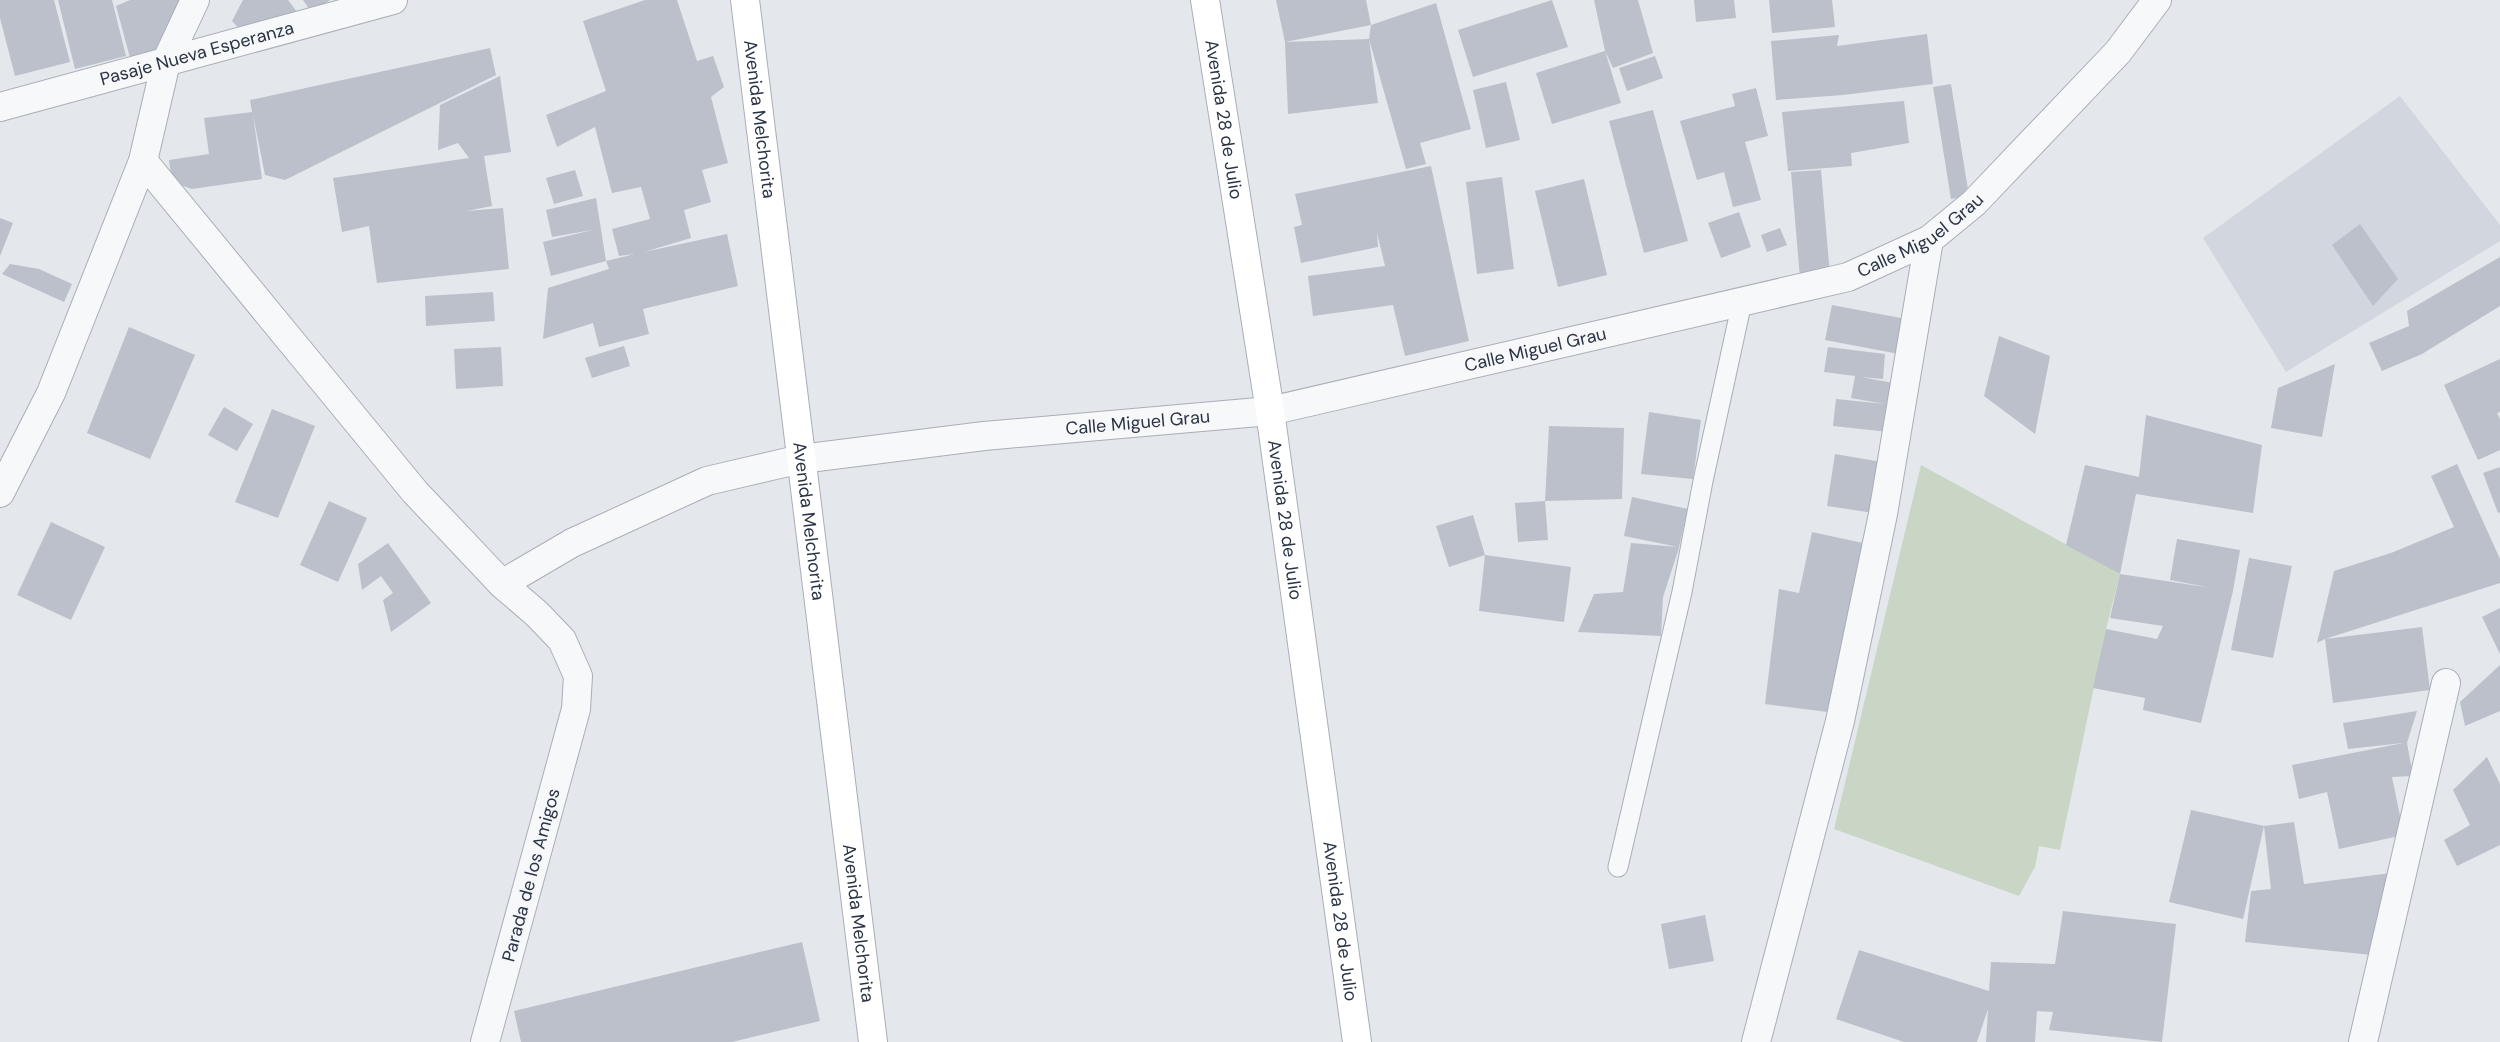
<svg xmlns="http://www.w3.org/2000/svg" width="2500" height="1042" font-family="'DM Sans',sans-serif">
  <style>
    .built { fill: #d2d6de }
    .green { fill: #c9d6c5 }
    .building { fill: #bbc0ca }
    .lines { fill: none; stroke-linecap: round; stroke-linejoin: round }
    .lane-casing { stroke: #a9aeb7; stroke-width: 21 }
    .street-casing { stroke: #a9aeb7; stroke-width: 30 }
    .secondary-casing { stroke: #a9aeb7; stroke-width: 30 }
    .lane { stroke: #f7f8fa; stroke-width: 19 }
    .street { stroke: #f7f8fa; stroke-width: 28 }
    .secondary { stroke: #fff; stroke-width: 28 }
    .labels { text-anchor: middle; dominant-baseline: central; stroke-width: 4; stroke-linejoin: round; paint-order: stroke }
    .street-label { font-size: 18px; fill: #2b3445; stroke: #f4f6f9 }
  </style>
  <rect width="100%" height="100%" fill="#e4e7ec"/>
  <path class="built" d="M2400,96L2500,225V241L2286,372L2203,238Z"/>
  <path class="green" d="M1921,465L2120,574L2106,629L2060,850L2039,846L2035,867L2019,896L1834,829Z"/>
  <path class="building" d="M0,0H54L70,62L15,76L0,18Z
    M58,0H112L126,56L75,69Z
    M130,0H182L153,64L132,65L116,6Z
    M243,0H288L303,20L249,39L232,21Z
    M303,0H330L312,13Z
    M645,0H677L697,61L713,56L724,87L711,97L728,163L702,170L711,202L684,210L691,238L644,252L727,234L738,286L643,309L649,334L599,347L593,323L543,339L548,288L609,269L606,261L635,254L619,256L612,229L650,219L641,187L612,193L595,127L557,147L546,115L606,91L583,21Z
    M1276,0H1366L1371,25L1285,42Z
    M1552,0L1568,47L1473,77L1458,30Z
    M1594,0H1638L1653,53L1613,68L1605,51L1621,103L1552,124L1536,73L1605,51Z
    M1694,0H1734L1736,18L1696,22Z
    M1769,0H1832L1835,27L1772,33Z
    M1436,3L1471,129L1420,143L1426,164L1406,169L1369,39L1378,103L1288,114L1285,42L1369,39L1371,25Z
    M1927,34L1933,84L1843,95L1776,100L1771,41L1839,35L1837,46Z
    M490,48L496,75L285,180L265,175L253,115L262,179L192,189L172,182L169,160L209,154L204,118L252,112L250,100Z
    M1655,56L1663,78L1627,91L1619,68Z
    M500,76L511,152L484,156L492,206L466,211L503,208L509,269L377,283L369,226L342,232L333,178L469,158L458,143L438,150L440,105Z
    M1506,82L1520,140L1486,148L1473,90Z
    M1951,84L1969,196L1951,199L1933,87Z
    M1756,88L1768,136L1745,142L1761,200L1733,207L1724,172L1697,180L1680,121L1735,106L1732,94Z
    M1904,101L1909,143L1851,153L1852,166L1788,171L1782,112Z
    M1653,110L1688,241L1644,253L1609,121Z
    M1431,166L1469,341L1405,356L1393,305L1313,316L1308,276L1385,266L1377,233L1378,247L1301,263L1294,227L1302,225L1295,194Z
    M575,170L583,196L554,204L546,178Z
    M1821,170L1830,275L1800,278L1791,172Z
    M1502,177L1514,269L1477,274L1466,182Z
    M1584,179L1607,275L1558,287L1535,191Z
    M596,198L606,261L551,276L543,242L592,230L552,237L546,210Z
    M1739,212L1751,247L1721,258L1708,223Z
    M0,218L13,223L0,256Z
    M2360,224L2398,279L2373,306L2332,245Z
    M1780,228L1787,245L1767,252L1761,235Z
    M2500,257V306L2422,354L2382,371L2369,343L2409,326L2407,311Z
    M10,264L39,269L72,284L64,302L2,274Z
    M493,292L495,321L426,326L425,296Z
    M1832,305L1906,319L1899,354L1825,340Z
    M129,327L195,355L150,459L87,433Z
    M1999,336L2050,356L2035,434L1984,396Z
    M624,346L630,366L592,378L585,358Z
    M501,347L503,386L456,389L454,349Z
    M1828,347L1885,354L1883,379L1861,377L1893,383L1889,432L1833,426L1836,399L1885,404L1851,398L1855,376L1824,372Z
    M2500,359V412L2497,413L2500,419V450L2478,460L2444,385Z
    M2335,364L2322,437L2271,428L2278,388Z
    M224,407L253,424L237,451L208,435Z
    M272,409L315,426L278,518L235,502Z
    M1649,412L1701,420L1693,479L1641,474Z
    M2146,415L2262,445L2253,513L2136,494L2120,574L2212,588L2170,580L2177,539L2240,550L2233,591L2201,723L2143,710L2145,698L2093,688L2106,629L2157,639L2163,626L2110,618L2120,574L2066,545L2085,465L2139,477Z
    M1549,426L1624,428L1622,499L1545,501Z
    M1835,454L1882,462L1874,513L1827,506Z
    M2457,464L2500,559V583L2325,639L2422,627L2430,690L2333,703L2325,639L2317,643L2334,571L2391,553L2454,527L2431,476Z
    M2500,467V512L2498,513L2483,473Z
    M1632,497L1688,509L1678,551L1663,597L1661,636L1578,632L1594,594L1623,592L1631,543L1678,547L1624,536Z
    M329,501L367,518L338,582L300,565Z
    M1545,501L1548,540L1518,542L1515,503Z
    M1473,515L1485,555L1449,567L1436,526Z
    M51,522L105,547L71,620L17,595Z
    M1812,532L1863,543L1840,656L1836,713L1765,704L1779,589L1799,593Z
    M388,543L431,603L391,632L383,600L393,593L381,576L362,590L358,564Z
    M1485,555L1571,567L1564,622L1479,611Z
    M2249,558L2292,566L2273,658L2231,650Z
    M2500,608V654L2482,617Z
    M2500,665V711L2465,726L2460,702Z
    M2417,711L2407,743L2413,776L2392,777L2404,835L2339,849L2327,792L2299,799L2292,765L2403,743L2348,749L2343,723Z
    M2487,757L2500,784V845L2457,866L2444,840L2470,825L2453,790Z
    M2191,810L2264,826L2243,919L2169,902Z
    M2294,822L2304,884L2391,873L2382,956L2245,942L2251,891L2271,889L2264,826Z
    M2063,911L2176,924L2162,1042L2049,1030L2053,1012L2037,1011L2035,1042H1986L1988,1009L1977,1042H1904L1836,1019L1859,950L1989,991L1991,962L2055,964Z
    M1705,915L1714,961L1669,969L1661,924Z
    M802,942L820,1021L732,1042H521L514,1011Z"/>
  <g class="lines">
    <defs>
      <path id="lane" d="M1618,867L1682,592L1703,481L1742,302"/>
      <g id="street">
        <path id="s1" d="M0,107L393,0"/>
        <path d="M143,161L415,492L502,584L537,614L562,640L578,676L576,709L485,1042"/>
        <path d="M0,493L51,393L143,161L166,62L195,0"/>
        <path id="s2" d="M502,584L572,543L707,481L801,459L984,436L1270,411L1848,277L1929,240L1974,203L2118,52L2157,0"/>
        <path d="M1756,1042L1840,721L1883,514L1929,240"/>
        <path d="M2363,1042L2446,683"/>
      </g>
      <g id="secondary">
        <path id="s3" d="M745,0L873,1042"/>
        <path id="s4" d="M1205,0L1270,411L1357,1042"/>
      </g>
    </defs>
    <use href="#lane" class="lane-casing"/>
    <use href="#street" class="street-casing"/>
    <use href="#secondary" class="secondary-casing"/>
    <use href="#lane" class="lane"/>
    <use href="#street" class="street"/>
    <use href="#secondary" class="secondary"/>
  </g>
  <g class="labels">
    <g class="street-label">
      <text stroke="none"><textPath href="#s1" startOffset="204">Pasaje Nueva Esperanza</textPath></text>
      <text stroke="none"><textPath href="#s3" startOffset="120">Avenida Melchorita</textPath></text>
      <text stroke="none"><textPath href="#s4" startOffset="121">Avenida 28 de Julio</textPath></text>
      <text stroke="none"><textPath href="#s2" startOffset="1475">Calle Miguel Grau</textPath></text>
      <text stroke="none"><textPath href="#s2" startOffset="1070">Calle Miguel Grau</textPath></text>
      <text stroke="none"><textPath href="#s2" startOffset="665">Calle Miguel Grau</textPath></text>
      <text stroke="none"><textPath href="#s4" startOffset="526">Avenida 28 de Julio</textPath></text>
      <text stroke="none"><textPath href="#s3" startOffset="525">Avenida Melchorita</textPath></text>
      <text transform="translate(531 875) rotate(-75)">Parada de los Amigos</text>
      <text stroke="none"><textPath href="#s4" startOffset="931">Avenida 28 de Julio</textPath></text>
      <text stroke="none"><textPath href="#s3" startOffset="930">Avenida Melchorita</textPath></text>
    </g>
  </g>
</svg>
